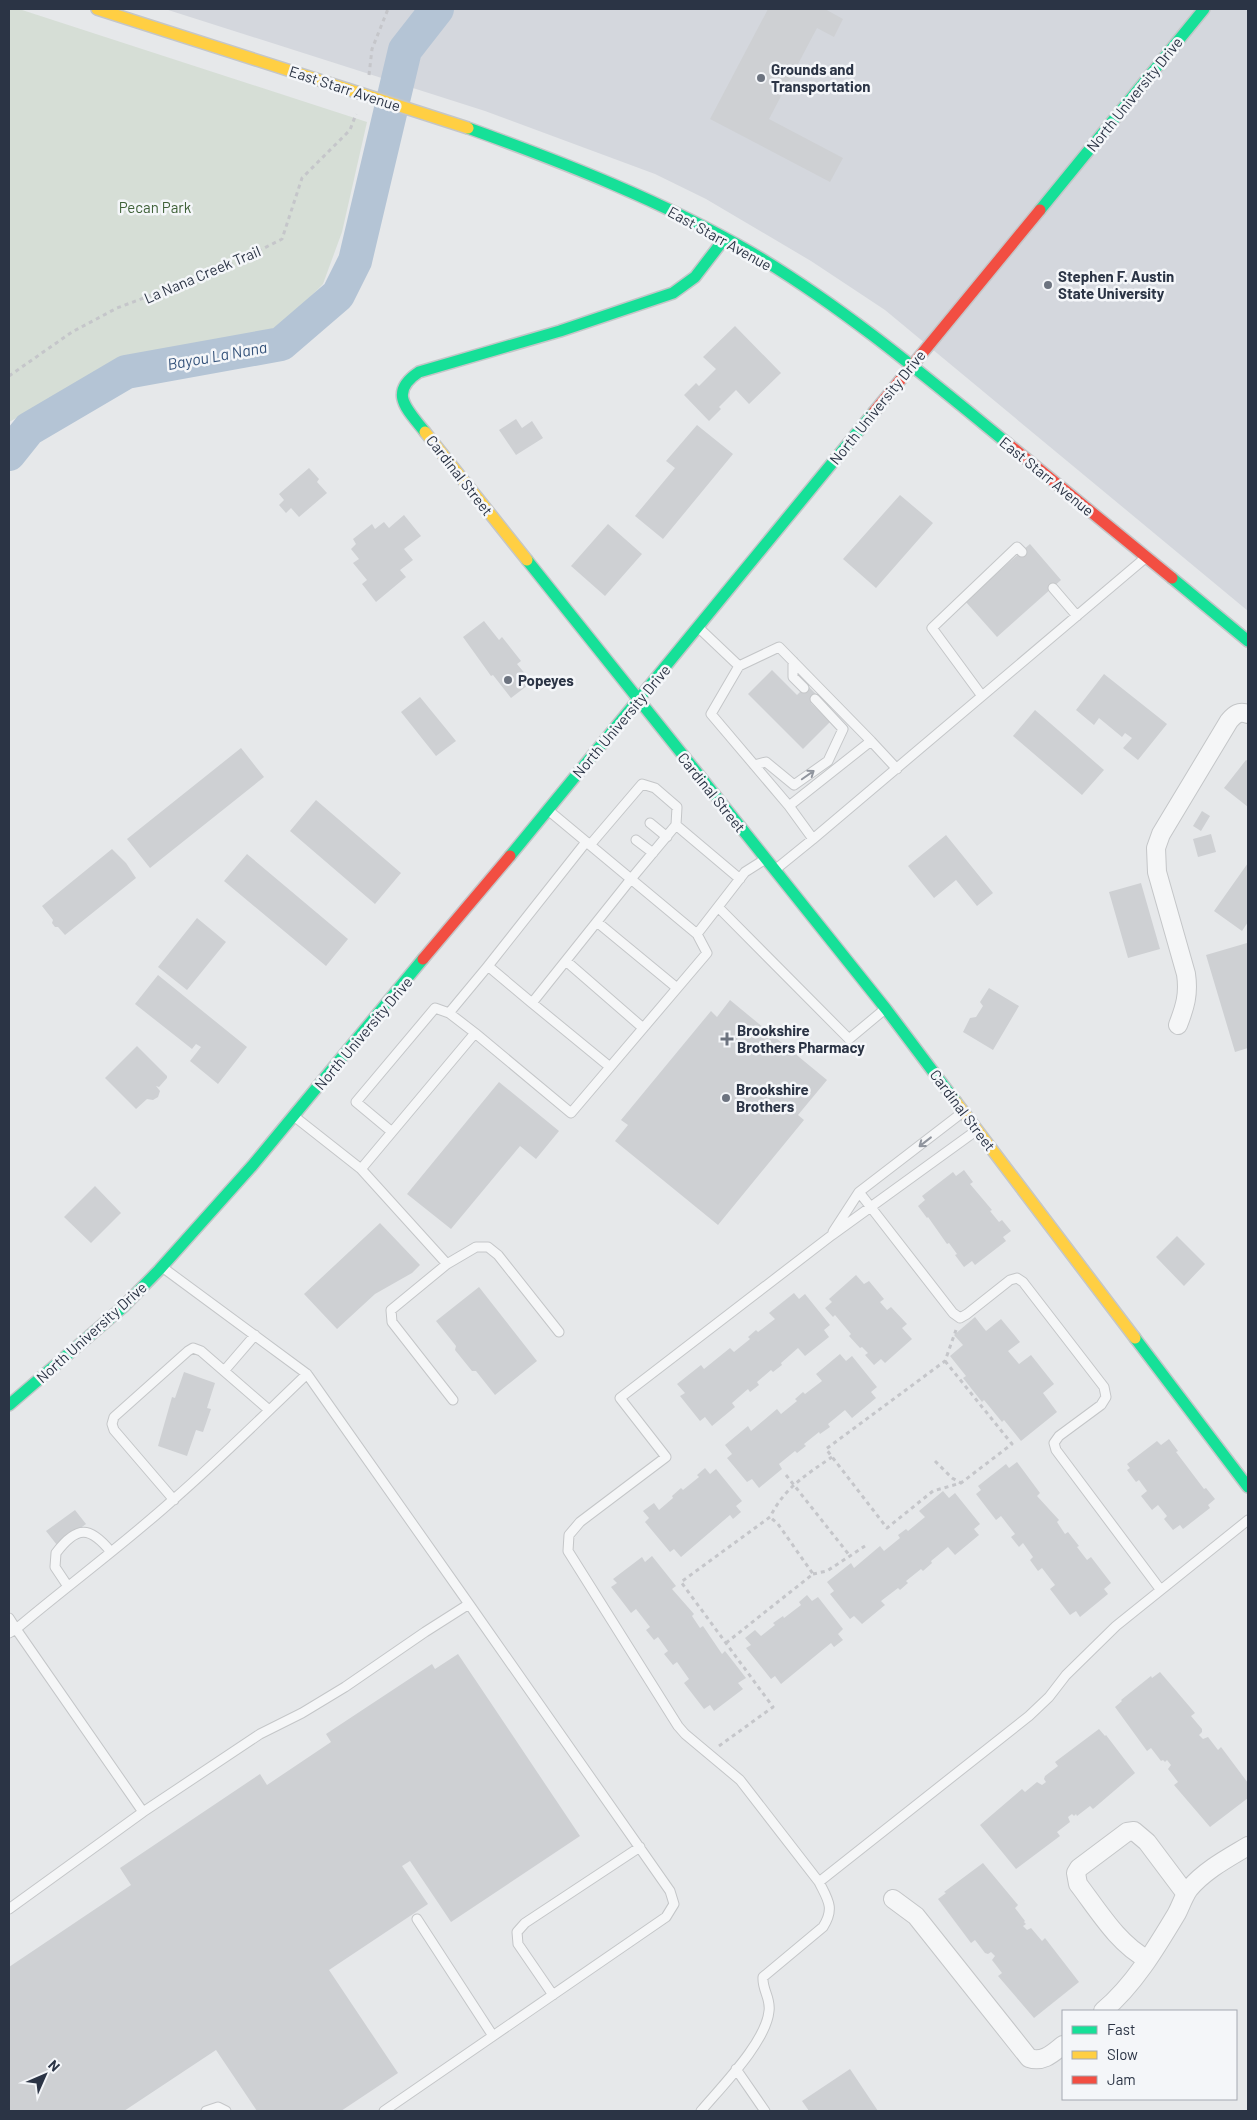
<svg xmlns="http://www.w3.org/2000/svg" width="1257" height="2120" font-family="Barlow,sans-serif">
  <style>
    .built { fill: #d4d7dd }
    .green { fill: #d6ded6 }
    .lines { fill: none; stroke-linecap: round; stroke-linejoin: round }
    .river { stroke: #b4c4d5; stroke-width: 34 }
    .building { fill: #ced0d3 }
    .lane-casing { stroke: #c4c6c8; stroke-width: 11 }
    .street-casing { stroke: #c4c6c8; stroke-width: 20 }
    .fast-casing { stroke: #c4c6c8; stroke-width: 14 }
    .slow-casing { stroke: #c4c6c8; stroke-width: 14 }
    .jam-casing { stroke: #c4c6c8; stroke-width: 14 }
    .path { stroke: #c5c6ca; stroke-width: 3; stroke-dasharray: 4 4; stroke-linecap: butt }
    .lane { stroke: #f5f6f7; stroke-width: 9 }
    .street { stroke: #f5f6f7; stroke-width: 18 }
    .fast { stroke: #16e098; stroke-width: 11 }
    .slow { stroke: #ffcf43; stroke-width: 11 }
    .jam { stroke: #f24e42; stroke-width: 11 }
    .slow-bridge-casing { stroke: #c4c6c8; stroke-width: 14; stroke-linecap: butt }
    .slow-bridge { stroke: #ffcf43; stroke-width: 11 }
    .oneway { stroke: #90959e }
    .poi-dot { fill: #6c737f; stroke: #f4f6f9; stroke-width: 2 }
    .labels { text-anchor: middle; dominant-baseline: central; stroke-width: 5; stroke-linejoin: round; paint-order: stroke }
    .poi-label { font-size: 15px; font-weight: bold; fill: #2b3445; stroke: #f4f6f9; text-anchor: start }
    .street-label { font-size: 15px; fill: #2b3445; stroke: #f4f6f9 }
    .park-label { font-size: 15px; fill: #3f6138; stroke: #f4f6f9 }
    .water-label { font-size: 16px; font-style: italic; fill: #34527a; stroke: #f4f6f9 }
  </style>
  <rect width="100%" height="100%" fill="#e6e8ea"/>
  <path class="built" d="M165,9H1248V611L885,310L811,261L706,199L655,174L485,111Z"/>
  <path class="green" d="M9,9H19L367,122L342,232L323,284L282,326L263,338L123,361L9,422Z"/>
  <g class="lines">
    <path class="river" d="M9,454L29,429L126,372L281,344L338,295L355,261L405,50L437,9"/>
  </g>
  <path class="building" d="M768,9H825L843,19L834,37L817,28L769,119L843,158L830,182L710,119Z
    M735,326L781,373L749,404L736,390L719,407L721,409L709,421L684,395L696,383L699,386L716,369L703,357Z
    M516,419L522,428L532,421L543,438L516,455L499,430Z
    M697,425L733,454L663,539L635,516L675,468L666,461Z
    M309,468L319,479L317,482L327,493L299,517L291,508L286,513L279,505L284,500L279,494Z
    M900,495L933,523L876,588L843,559Z
    M404,515L421,536L404,549L413,560L400,570L406,577L376,602L362,584L367,580L353,563L359,559L351,549L356,544L353,539L372,524L375,529L384,522L389,528Z
    M608,524L642,554L605,596L571,566Z
    M1030,544L1061,580L997,637L965,601Z
    M484,621L499,640L502,637L521,661L517,664L532,682L511,698L493,675L491,676L463,637Z
    M772,670L797,695L807,685L818,696L811,703L830,722L803,749L748,694Z
    M1104,674L1167,724L1138,760L1123,748L1132,738L1125,733L1122,737L1099,718L1094,725L1076,710Z
    M420,697L456,741L436,756L401,712Z
    M1035,710L1104,770L1082,795L1013,736Z
    M241,748L264,777L150,868L127,839Z
    M1246,760L1248,761V807L1224,788Z
    M316,800L401,873L375,904L290,831Z
    M1202,811L1210,816L1201,831L1193,826Z
    M1211,834L1216,852L1198,857L1193,839Z
    M946,835L993,893L977,906L956,880L934,898L908,866Z
    M112,849L126,863L136,878L65,935L58,927H55L52,923L53,920L42,906Z
    M247,854L348,939L326,966L224,881Z
    M1248,863V922L1242,931L1214,911Z
    M1141,883L1160,949L1128,958L1109,892Z
    M197,918L226,942L187,990L158,967Z
    M1247,943L1248,1048L1235,1052L1206,955Z
    M158,975L247,1047L218,1084L190,1061L201,1047L196,1044L192,1049L135,1004Z
    M989,988L1019,1006L993,1050L963,1032L970,1018L976,1017L983,1006L980,1002Z
    M730,1000L827,1080L798,1115L804,1120L718,1225L615,1141L628,1125L621,1120L711,1011L717,1017Z
    M137,1046L167,1076V1078L159,1087L156,1086L160,1091L158,1097L153,1100L147,1099L136,1109L105,1078Z
    M499,1082L559,1131L536,1159L520,1146L451,1229L407,1194Z
    M964,1170L973,1182L970,1184L992,1210L990,1211L999,1222L1002,1220L1011,1231L1003,1237L1006,1241L975,1265L972,1261L964,1267L955,1255L957,1254L949,1243L947,1244L928,1217L927,1218L918,1206L925,1200L922,1196L953,1172L956,1176Z
    M95,1186L121,1213L91,1243L64,1217Z
    M380,1223L420,1265L412,1273L375,1294L337,1329L304,1294Z
    M1177,1236L1205,1264L1184,1286L1156,1257Z
    M856,1275L864,1284L869,1281L884,1299L880,1302L887,1310L891,1307L907,1324L902,1328L912,1339L885,1363L881,1359L874,1365L865,1355L868,1353L862,1347L860,1348L849,1336L851,1334L835,1315L833,1317L825,1308L832,1302L829,1299Z
    M479,1287L537,1361L495,1395L476,1371H472L455,1350L456,1346L436,1321Z
    M794,1293L799,1299L805,1294L830,1325L824,1330L829,1337L805,1356L798,1348L781,1363L782,1365L773,1372L771,1370L757,1382L759,1385L750,1392L748,1389L732,1403L735,1407L712,1426L705,1417L700,1421L680,1396L685,1393L677,1384L701,1365L704,1369L730,1348L734,1352L750,1339L748,1337L756,1330L758,1332L775,1319L769,1313Z
    M975,1317L986,1331L1001,1319L1020,1342L1008,1351L1019,1364L1031,1355L1054,1384L1043,1393L1057,1412L1021,1441L1004,1420L1002,1422L984,1400L982,1402L963,1378L966,1376L950,1356L963,1345L954,1335Z
    M840,1354L846,1361L852,1356L877,1387L871,1392L876,1398L852,1418L845,1410L828,1424L830,1427L820,1434L819,1432L804,1444L806,1446L797,1453L795,1451L779,1464L782,1469L759,1488L752,1479L747,1482L727,1458L732,1454L725,1445L748,1426L751,1431L777,1409L781,1414L797,1401L795,1399L803,1392L805,1394L822,1381L816,1374Z
    M184,1372L215,1383L207,1408L211,1409L203,1432L196,1430L187,1456L158,1446L172,1397L175,1398Z
    M1169,1439L1178,1451L1176,1452L1204,1489L1206,1488L1215,1499L1208,1505L1210,1508L1183,1529L1180,1525L1173,1530L1164,1519L1167,1516L1158,1505L1152,1510L1141,1496L1147,1491L1139,1480L1136,1482L1127,1470L1130,1468L1127,1464L1157,1441L1161,1445Z
    M1017,1462L1040,1493L1037,1496L1059,1520L1057,1522L1065,1534L1068,1532L1079,1546L1077,1547L1087,1560L1091,1557L1111,1583L1104,1589L1108,1594L1080,1617L1076,1611L1070,1615L1050,1589L1055,1585L1042,1568L1038,1571L1030,1560L1033,1557L1023,1543L1019,1547L1011,1537L1015,1534L1001,1516L996,1520L976,1494L981,1490L978,1486L1006,1464L1009,1468Z
    M705,1468L710,1474L716,1469L742,1501L736,1506L741,1512L733,1519L730,1515L681,1557L674,1549L670,1552L645,1522L649,1518L643,1511L654,1503L659,1510L673,1498L672,1496L681,1488L683,1490L699,1477L697,1475Z
    M943,1491L949,1498L955,1493L980,1524L974,1529L979,1535L955,1555L948,1547L931,1561L932,1563L923,1571L921,1569L906,1581L908,1583L900,1590L898,1588L881,1601L885,1605L862,1624L854,1616L850,1619L830,1594L834,1591L827,1582L851,1563L854,1568L880,1546L884,1551L900,1538L898,1535L906,1529L908,1531L925,1517L919,1511Z
    M75,1510L86,1524L57,1545L46,1531Z
    M652,1556L676,1586L672,1589L694,1614L692,1616L700,1628L703,1626L722,1654L725,1651L746,1678L738,1683L743,1689L714,1711L710,1705L704,1709L684,1683L689,1679L677,1662L673,1665L664,1654L668,1651L658,1637L654,1640L646,1630L650,1627L636,1609L631,1613L611,1587L617,1583L613,1579L642,1557L645,1562Z
    M807,1595L812,1601L818,1597L843,1629L838,1634L843,1640L834,1647L831,1643L781,1684L775,1676L771,1679L746,1648L751,1645L745,1638L755,1630L761,1636L775,1625L773,1623L783,1616L784,1618L801,1605L799,1602Z
    M458,1654L580,1836L451,1922L410,1861L402,1866L428,1904L329,1970L398,2073L341,2111H257L216,2050L124,2111H9V1967L131,1885L120,1868L260,1774L267,1785L331,1742L326,1734L432,1664L435,1669Z
    M1160,1672L1195,1713L1191,1716L1202,1729V1732L1199,1735L1203,1739L1208,1737L1218,1750L1221,1747L1248,1783V1798L1210,1827L1174,1785L1178,1782L1168,1769L1171,1765L1167,1760L1165,1762L1163,1760L1161,1761L1151,1748L1147,1751L1115,1707L1122,1701L1121,1700L1151,1676L1152,1678Z
    M1099,1729L1105,1736L1106,1735L1135,1773L1093,1809L1090,1806L1077,1816L1076,1814L1074,1816L1072,1814L1068,1817L1070,1822L1057,1832L1060,1836L1016,1869L980,1825L1022,1789L1025,1792L1037,1782L1042,1785L1046,1782L1044,1779L1045,1776L1058,1766L1055,1762Z
    M983,1863L1018,1905L1015,1908L1025,1921L1024,1922L1026,1924L1023,1926L1027,1930L1031,1928L1042,1941L1045,1938L1079,1982L1034,2018L998,1976L1002,1973L992,1960L995,1956L991,1952L988,1954L985,1953L975,1940L971,1943L938,1899L946,1893L944,1892Z
    M850,2069L878,2111H809L802,2101Z"/>
  <g class="lines">
    <defs>
      <path id="lane" d="M1053,588L1077,616
        M700,629L739,666L779,647L871,741L789,806L711,714L739,666
        M793,661V677L804,688
        M982,696L932,628L1017,547L1022,552
        M871,741L897,769
        M754,765L766,762L794,785L828,761L843,729L815,699
        M789,806L813,839L1144,559
        M548,810L697,934L745,872L764,860
        M650,823L667,837
        M636,840L653,853
        M586,842L488,966L532,1003L631,879L676,825
        M590,845L642,784L655,788L677,807L676,825L740,879
        M776,869L813,839
        M719,908L849,1039L885,1009
        M597,922L677,988
        M566,961L643,1028
        M532,1003L610,1067
        M475,1033L571,1113L707,953L697,934
        M295,1117L361,1169L392,1132L356,1102L435,1008L449,1013L488,966
        M977,1130L832,1235L620,1398L666,1457L580,1522L569,1535L568,1551L678,1726L685,1734L740,1780L819,1882L1029,1716L1049,1697L1066,1675L1116,1626L1248,1520
        M392,1132L475,1033L449,1013
        M361,1169L447,1264L476,1247H488L498,1255L559,1332
        M859,1192L953,1313L960,1318L967,1314L1010,1280L1017,1278L1023,1282L1104,1387L1106,1397L1101,1405L1059,1436L1054,1443L1056,1450L1160,1589
        M833,1232L859,1192L963,1112
        M447,1264L391,1310L392,1322L453,1400
        M162,1267L307,1374
        M224,1371L255,1335
        M174,1500L114,1430L112,1424L114,1417L188,1351L193,1348L201,1351L269,1410
        M67,1585L55,1567L56,1553C77,1525 90,1526 111,1552
        M9,1618L16,1629L143,1812L260,1734L302,1713L345,1687L425,1632L469,1604L307,1374C263,1416 220,1459 174,1499C123,1545 68,1585 16,1629L9,1633
        M9,1909L143,1812
        M417,1919L493,2036L666,1917L674,1904L670,1891L469,1604
        M553,1995L518,1944L517,1932L525,1923L640,1847
        M736,2069L765,2111
        M206,2111L218,2107L226,2111
        M384,2111L493,2036
        M701,2111C722,2086 766,2042 769,2011C771,1998 762,1990 763,1977L823,1927C835,1908 828,1900 819,1882"/>
      <path id="street" d="M1178,1025C1185,1007 1189,994 1186,974L1157,872L1156,848L1161,834L1229,721C1235,714 1239,711 1248,714
        M893,1899L916,1916L1029,2058C1043,2063 1053,2053 1063,2045
        M1147,1959C1118,1944 1098,1910 1078,1884L1076,1873L1079,1868L1127,1832L1134,1831L1147,1842L1186,1894
        M1103,2011C1134,1985 1156,1948 1177,1913C1181,1905 1184,1896 1189,1889C1205,1870 1228,1858 1248,1846"/>
      <path id="fast" d="M468,128C565,163 662,201 752,253C843,307 925,376 1007,443
        M1040,210L1204,9
        M425,432C408,410 387,393 419,372L560,331L673,293L695,277L725,238
        M527,560L886,1009L956,1102
        M1172,578L1248,641
        M510,856L874,412
        M1135,1338L1248,1487
        M9,1405L123,1307L159,1270L252,1166L423,959"/>
      <path id="slow" d="M97,9L347,89
        M425,432L527,560
        M956,1102L1135,1338"/>
      <path id="jam" d="M874,412L1040,210
        M1007,443L1172,578
        M423,959L510,856"/>
    </defs>
    <use href="#lane" class="lane-casing"/>
    <use href="#street" class="street-casing"/>
    <use href="#fast" class="fast-casing"/>
    <use href="#slow" class="slow-casing"/>
    <use href="#jam" class="jam-casing"/>
    <path class="path" d="M369,75L372,49L388,9
      M9,376L72,332L117,308L227,267L282,239L302,178L350,130L356,114
      M945,1361L1012,1444L961,1483L933,1491L887,1528L826,1449L945,1361L956,1330
      M935,1461L952,1478L961,1483
      M786,1475L850,1556
      M813,1574L827,1571L865,1546
      M726,1643L813,1574L778,1524L770,1517
      M719,1746L773,1707L681,1582L770,1517C785,1487 806,1475 832,1457"/>
    <use href="#lane" class="lane"/>
    <use href="#street" class="street"/>
    <use href="#fast" class="fast"/>
    <use href="#slow" class="slow"/>
    <use href="#jam" class="jam"/>
    <defs>
      <path id="slow-bridge" d="M347,89L468,128"/>
    </defs>
    <use href="#slow-bridge" class="slow-bridge-casing"/>
    <use href="#slow-bridge" class="slow-bridge"/>
  </g>
  <defs><path id="oneway-shaft" d="M-6 0H5M1.5-3L5.5 0L1.5 3" fill="none" stroke-width="1.6" stroke-linecap="round" stroke-linejoin="round" transform="scale(1.25)"/></defs>
  <g class="oneway">
    <use href="#oneway-shaft" transform="translate(808 775) rotate(-35)"/>
    <use href="#oneway-shaft" transform="translate(925 1142) rotate(142)"/>
  </g>
  <g class="poi-dot">
    <circle cx="761" cy="78" r="5"/>
    <circle cx="1048" cy="285" r="5"/>
    <circle cx="508" cy="680" r="5"/>
    <path d="M724.5 1031.5h5v5h5v5h-5v5h-5v-5h-5v-5h5z"/>
    <circle cx="726" cy="1098" r="5"/>
  </g>
  <g class="labels">
    <g class="poi-label">
      <text x="771" y="69">Grounds and<tspan x="771" dy="17">Transportation</tspan></text>
      <text x="1058" y="276">Stephen F. Austin<tspan x="1058" dy="17">State University</tspan></text>
      <text x="518" y="680">Popeyes</text>
      <text x="737" y="1030">Brookshire<tspan x="737" dy="17">Brothers Pharmacy</tspan></text>
      <text x="736" y="1089">Brookshire<tspan x="736" dy="17">Brothers</tspan></text>
    </g>
    <g class="street-label">
      <text transform="translate(345 88) rotate(18)">East Starr Avenue</text>
      <text transform="translate(1134 94) rotate(-51)">North University Drive</text>
      <text transform="translate(720 238) rotate(29)">East Starr Avenue</text>
      <text transform="translate(202 274) rotate(-23)">La Nana Creek Trail</text>
      <text transform="translate(877 407) rotate(-51)">North University Drive</text>
      <text transform="translate(460 475) rotate(52)">Cardinal Street</text>
      <text transform="translate(1047 476) rotate(39)">East Starr Avenue</text>
      <text transform="translate(621 721) rotate(-50)">North University Drive</text>
      <text transform="translate(712 792) rotate(51)">Cardinal Street</text>
      <text transform="translate(363 1033) rotate(-50)">North University Drive</text>
      <text transform="translate(963 1110) rotate(53)">Cardinal Street</text>
      <text transform="translate(91 1332) rotate(-42)">North University Drive</text>
    </g>
    <g class="park-label">
      <text x="155" y="207">Pecan Park</text>
    </g>
    <g class="water-label">
      <text transform="translate(217 355) rotate(-10)">Bayou La Nana</text>
    </g>
  </g>
  <rect width="1257" height="2120" fill="none" stroke="#2b3445" stroke-width="20"/>
  <rect x="1062" y="2010" width="175" height="90" fill="#f4f6f9" stroke="#a4a8b1"/>
  <rect x="1072" y="2026" width="25" height="8" fill="#16e098" stroke="#a4a8b1"/>
  <text x="1107" y="2035" font-size="15" fill="#2b3445">Fast</text>
  <rect x="1072" y="2051" width="25" height="8" fill="#ffcf43" stroke="#a4a8b1"/>
  <text x="1107" y="2060" font-size="15" fill="#2b3445">Slow</text>
  <rect x="1072" y="2076" width="25" height="8" fill="#f24e42" stroke="#a4a8b1"/>
  <text x="1107" y="2085" font-size="15" fill="#2b3445">Jam</text>
  <g transform="translate(45 2075) rotate(45)" stroke="#f4f6f9" stroke-width="4" paint-order="stroke">
  <path d="M0-4L9 19L0 12L-9 19Z" fill="#2b3445"/>
  <text y="-8" font-size="14" font-weight="bold" text-anchor="middle" fill="#2b3445">N</text>
  </g>
</svg>
